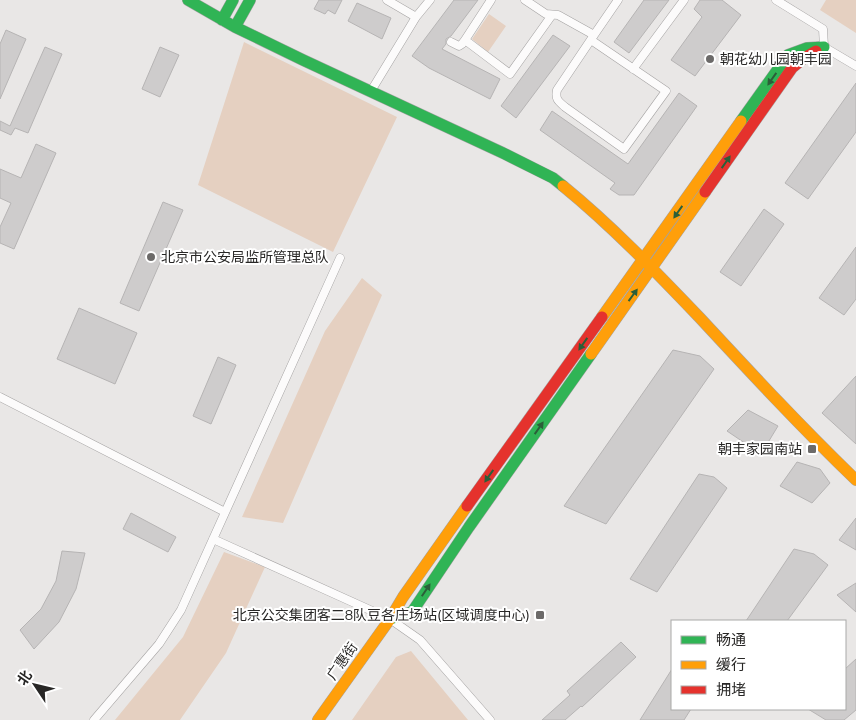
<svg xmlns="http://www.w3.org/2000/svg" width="856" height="720" font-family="Mulish,'Noto Sans SC',sans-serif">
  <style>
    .green { fill: #e5d0c1 }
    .building { fill: #cecccc; stroke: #b6b4b4 }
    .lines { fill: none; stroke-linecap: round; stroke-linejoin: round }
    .street-casing { stroke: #a4a2a2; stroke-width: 9 }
    .fast-casing { stroke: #a4a2a2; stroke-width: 12 }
    .slow-casing { stroke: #a4a2a2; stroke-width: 12 }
    .jam-casing { stroke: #a4a2a2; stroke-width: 12 }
    .street { stroke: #fcfbfb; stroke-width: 8 }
    .fast { stroke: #30b455; stroke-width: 11 }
    .slow { stroke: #ff9f0a; stroke-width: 11 }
    .jam { stroke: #e5322d; stroke-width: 11 }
    .oneway { fill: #2b5f39 }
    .poi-dot { fill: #6c6a69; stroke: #fff; stroke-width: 2 }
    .labels { text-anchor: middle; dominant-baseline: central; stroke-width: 4; stroke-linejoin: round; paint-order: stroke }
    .poi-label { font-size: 14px; fill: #282726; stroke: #fff; text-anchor: start }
    .street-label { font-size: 14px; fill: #282726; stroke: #fff }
  </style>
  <rect width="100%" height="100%" fill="#e9e7e6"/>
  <path class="green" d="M826,0H856V33L820,10Z
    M489,14L506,26L488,52L472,39Z
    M244,42L397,117L333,252L198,185Z
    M362,278L382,295L283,523L242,517L325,331Z
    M224,552L265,567L226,653L180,720H115L183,637Z
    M411,651L468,720H352L396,657Z"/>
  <path class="building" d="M319,0H342L335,14L328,10L325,14L314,9Z
    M454,0H478L451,36L446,39V44L442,49L500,79L490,99L429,68L412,56Z
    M644,0H669L629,53L614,42Z
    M700,0H722L741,15L695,76L671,60L702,17L694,9Z
    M357,3L391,18L382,39L348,21Z
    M6,30L26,39L0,99V44Z
    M553,35L570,46L516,118L501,106Z
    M45,47L62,54L28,133L15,128L11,135L0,130V121L10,126Z
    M160,47L179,55L160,97L142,89Z
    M856,83V132L808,199L785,183Z
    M679,93L697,106L634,195H619L610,189L615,183L540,130L552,111L628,164Z
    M36,144L56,153L14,249L0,243V227L11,203L0,198V169L21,178Z
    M163,202L183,210L139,311L120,303Z
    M764,209L784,224L741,286L720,272Z
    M856,247V299L844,315L819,298Z
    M79,308L137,333L115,384L57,359Z
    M673,350L700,356L714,369L606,524L564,506Z
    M218,357L236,365L211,424L193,416Z
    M856,376V444L822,413Z
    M748,410L778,426L761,454L727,431Z
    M797,462L820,469L830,483L812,503L780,486Z
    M699,474L714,477L727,488L657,592L630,579Z
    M131,513L176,537L168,552L123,529Z
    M856,518V550L839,540Z
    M794,549L814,554L828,565L787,621H746Z
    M62,551L85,553L76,589L59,622L34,649L20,630L41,609L56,581Z
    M856,583V612L837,595Z
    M621,642L636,657L582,707L581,706L565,720H542L570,695L567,691Z
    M856,659V710L844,720H826L808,709H845V669Z
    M672,669V709H691L684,720H640Z"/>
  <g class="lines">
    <defs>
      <path id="street" d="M491,0L465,40L510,74L552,15
        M525,0L546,14L558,15L594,35L618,0
        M776,0L823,29L824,47L856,66
        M416,17L430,0
        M591,40L666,91L624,149L565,107C558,101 555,99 557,90L594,35
        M451,42L459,46L462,44L465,40
        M633,69L684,0
        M371,91L416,17L387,0
        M0,397L225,512
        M213,539L390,619L420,640L490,720
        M94,720L159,644L181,610L340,258"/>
      <path id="fast" d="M188,0L235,27L303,60L503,153L553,178L563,186
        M222,20L233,0
        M235,27L250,0
        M741,121L788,55L807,48L824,47
        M390,619L412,612L469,527L591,354"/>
      <path id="slow" d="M563,186C612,226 656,272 700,318C751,373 802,428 856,480
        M602,317L741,121
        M591,354L705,192
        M318,720L390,619L403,597L467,506"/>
      <path id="jam" d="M705,192L792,68L804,58L816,51
        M467,506L602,317"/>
    </defs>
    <use href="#street" class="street-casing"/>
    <use href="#fast" class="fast-casing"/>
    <use href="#slow" class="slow-casing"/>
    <use href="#jam" class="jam-casing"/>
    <use href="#street" class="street"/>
    <use href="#fast" class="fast"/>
    <use href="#slow" class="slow"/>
    <use href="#jam" class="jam"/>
  </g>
  <defs><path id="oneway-solid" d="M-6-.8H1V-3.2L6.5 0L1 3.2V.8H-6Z" transform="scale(1.25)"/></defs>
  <g class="oneway">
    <use href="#oneway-solid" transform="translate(772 79) rotate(125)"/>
    <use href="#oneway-solid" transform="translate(726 162) rotate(-55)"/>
    <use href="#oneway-solid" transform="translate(678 212) rotate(125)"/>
    <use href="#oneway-solid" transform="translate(633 295) rotate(-54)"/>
    <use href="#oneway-solid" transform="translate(583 344) rotate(125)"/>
    <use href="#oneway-solid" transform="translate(539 428) rotate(-55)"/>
    <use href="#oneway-solid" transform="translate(489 476) rotate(125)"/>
    <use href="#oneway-solid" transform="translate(426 590) rotate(-56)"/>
  </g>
  <g class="poi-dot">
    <circle cx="710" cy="59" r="5"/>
    <circle cx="151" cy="257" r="5"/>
    <rect x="807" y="444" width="10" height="10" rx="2.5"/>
    <rect x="535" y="610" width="10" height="10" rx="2.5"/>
  </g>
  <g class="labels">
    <g class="poi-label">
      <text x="720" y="59">朝花幼儿园朝丰园</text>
      <text x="161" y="257">北京市公安局监所管理总队</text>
      <text x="802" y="449" text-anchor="end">朝丰家园南站</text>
      <text x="530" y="615" text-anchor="end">北京公交集团客二8队豆各庄场站(区域调度中心)</text>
    </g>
    <g class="street-label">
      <text transform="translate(342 661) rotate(-55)">广惠街</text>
    </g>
  </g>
  <rect x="671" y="620" width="175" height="90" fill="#ffffff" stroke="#a9a9a8"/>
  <rect x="681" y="636" width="25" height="8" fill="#30b455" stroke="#a9a9a8"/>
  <text x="716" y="645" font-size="15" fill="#282726">畅通</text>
  <rect x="681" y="661" width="25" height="8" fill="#ff9f0a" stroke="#a9a9a8"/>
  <text x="716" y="670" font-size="15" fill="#282726">缓行</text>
  <rect x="681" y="686" width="25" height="8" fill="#e5322d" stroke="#a9a9a8"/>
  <text x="716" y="695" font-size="15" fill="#282726">拥堵</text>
  <g transform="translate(35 685) rotate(305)" stroke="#ffffff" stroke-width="4" paint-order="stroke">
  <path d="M0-4L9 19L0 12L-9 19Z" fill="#282726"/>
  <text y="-8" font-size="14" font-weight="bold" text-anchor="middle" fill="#282726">北</text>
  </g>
</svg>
